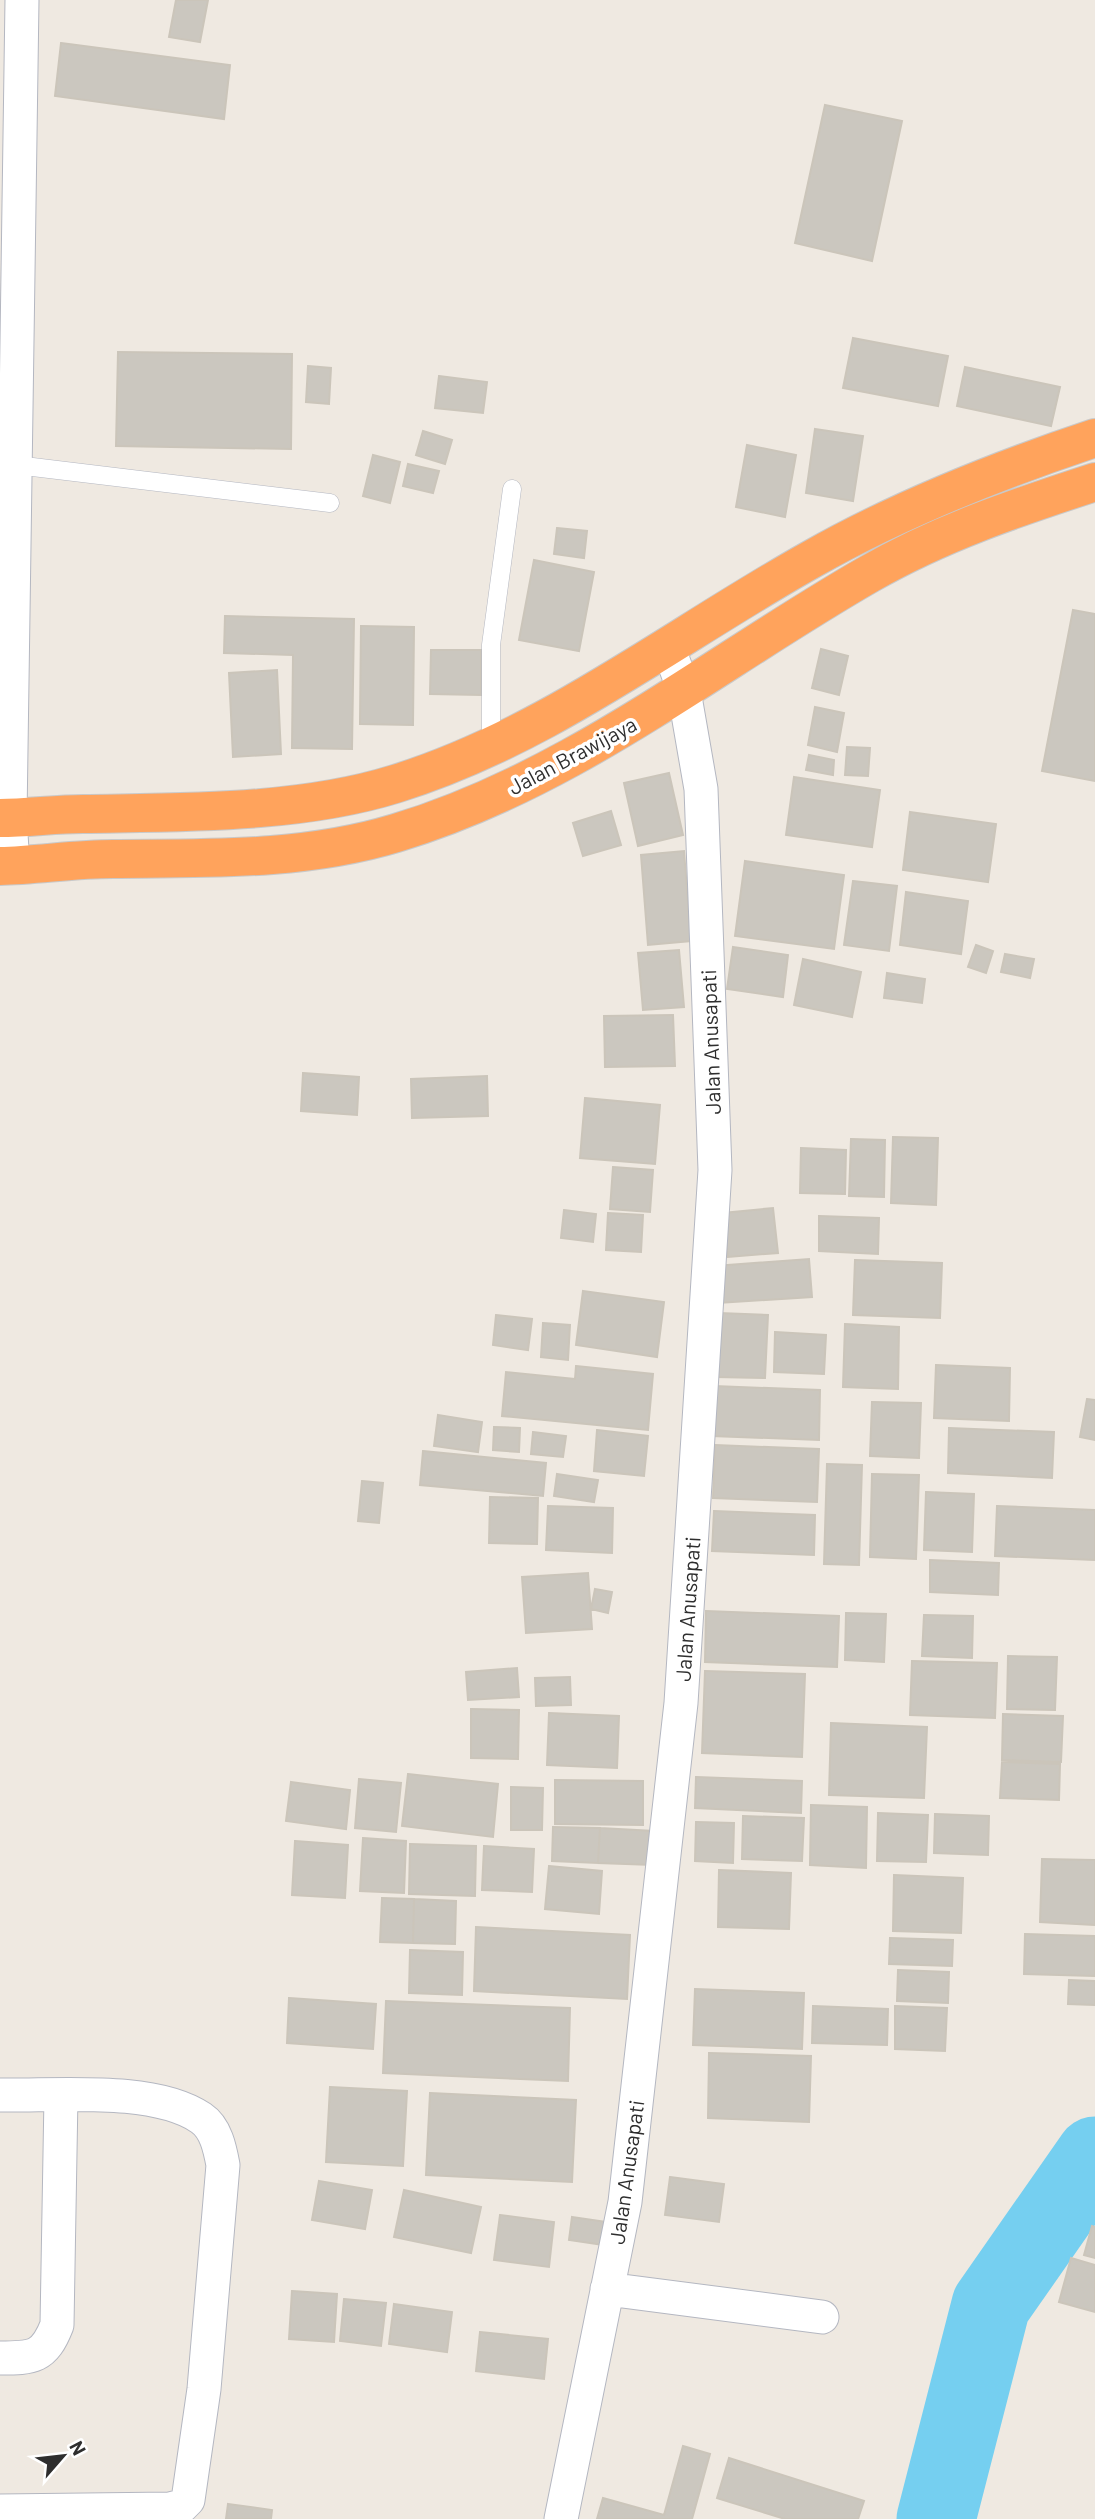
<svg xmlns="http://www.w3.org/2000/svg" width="1095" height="2519" font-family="Barlow,sans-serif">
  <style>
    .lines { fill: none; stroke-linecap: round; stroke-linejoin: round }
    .river { stroke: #75cff0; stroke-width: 79 }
    .building { fill: #cbc7bf; stroke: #cbc5ba; stroke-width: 2 }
    .lane-casing { stroke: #b4b7c1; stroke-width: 19 }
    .street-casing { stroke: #b4b7c1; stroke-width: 35 }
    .highway-casing { stroke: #c9c9c9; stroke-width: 40 }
    .lane { stroke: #fff; stroke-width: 18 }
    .street { stroke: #fff; stroke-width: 33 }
    .highway { stroke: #ffa35c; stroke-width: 38 }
    .labels { text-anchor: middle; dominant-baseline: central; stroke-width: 7; stroke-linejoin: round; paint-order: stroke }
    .street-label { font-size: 21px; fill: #2e2e2e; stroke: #fff }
  </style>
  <rect width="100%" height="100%" fill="#efe9e1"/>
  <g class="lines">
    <path class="river" d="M936,2519L991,2305L1095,2156"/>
  </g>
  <path class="building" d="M176,0H208L200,42L169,37Z
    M61,43L230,65L224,119L55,96Z
    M825,105L902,121L872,261L795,243Z
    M853,338L948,356L938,406L843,388Z
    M118,352L292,354L291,449L116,446Z
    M308,366L331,368L329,404L306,402Z
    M965,367L1060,387L1051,426L957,406Z
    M439,376L487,382L483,413L435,408Z
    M815,429L863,436L853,501L806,493Z
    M423,431L452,440L445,464L416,455Z
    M747,445L796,455L785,517L736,507Z
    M373,455L400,462L390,503L363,496Z
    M408,464L439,471L433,493L403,486Z
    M557,528L587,531L584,558L554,554Z
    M534,560L594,572L579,651L519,640Z
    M1073,610L1095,614V781L1042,771Z
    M225,616L354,619L352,749L292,748L293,655L224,653Z
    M361,626L414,627L413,725L360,724Z
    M821,649L848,656L839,695L812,688Z
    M431,650H481V695L430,694Z
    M277,670L281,754L233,757L229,673Z
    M815,707L844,713L837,752L808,745Z
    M847,747L870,748L868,776L845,775Z
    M809,755L834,760L833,775L806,770Z
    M669,773L683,835L638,846L624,783Z
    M794,777L880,790L872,847L786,835Z
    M611,811L621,845L583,856L573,823Z
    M910,812L996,824L988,882L903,870Z
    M684,851L691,941L648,945L641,855Z
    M745,861L844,875L834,949L735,936Z
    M853,881L897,886L889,951L844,945Z
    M906,892L968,901L961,954L900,945Z
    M976,945L993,951L986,973L968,967Z
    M733,947L788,955L783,997L727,989Z
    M679,950L684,1007L643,1010L638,953Z
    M1005,954L1034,959L1030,978L1001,972Z
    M803,959L861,972L852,1017L794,1005Z
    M887,973L925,979L922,1003L884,998Z
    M673,1015L675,1066L605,1067L604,1016Z
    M303,1073L359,1077L357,1115L301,1111Z
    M487,1076L488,1116L412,1118L411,1079Z
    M585,1098L660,1105L655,1164L580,1158Z
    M893,1137L938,1138L936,1205L891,1203Z
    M851,1139L885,1140L884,1197L849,1196Z
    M801,1148L846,1150L845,1194L800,1193Z
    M613,1167L653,1170L650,1212L610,1209Z
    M773,1208L778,1253L728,1257L723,1213Z
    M564,1210L596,1214L593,1242L561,1238Z
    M608,1213L643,1215L641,1252L606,1250Z
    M819,1216L879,1218L878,1254L819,1251Z
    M809,1259L812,1297L718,1303L715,1266Z
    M855,1260L942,1263L940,1318L853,1315Z
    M583,1291L664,1302L657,1357L576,1345Z
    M719,1313L768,1315L765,1378L716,1377Z
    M496,1315L532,1319L528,1350L493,1345Z
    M543,1323L570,1325L568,1360L541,1357Z
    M845,1324L899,1327L898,1389L843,1387Z
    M775,1332L826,1335L824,1374L774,1372Z
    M936,1365L1010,1368L1009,1421L934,1418Z
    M576,1366L653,1374L648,1430L502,1416L506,1372L575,1379Z
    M714,1386L820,1390L819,1440L712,1436Z
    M1087,1399L1095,1400V1440L1080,1437Z
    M872,1402L921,1403L919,1458L870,1456Z
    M438,1415L482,1422L478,1452L434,1446Z
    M494,1427L520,1428L519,1452L493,1450Z
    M949,1428L1054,1432L1052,1478L948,1473Z
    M597,1430L648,1436L644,1476L594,1471Z
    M533,1432L566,1436L563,1457L531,1454Z
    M715,1445L819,1449L817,1502L713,1498Z
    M423,1451L546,1463L543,1496L420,1485Z
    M827,1464L862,1465L859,1565L824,1564Z
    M557,1474L598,1480L594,1502L554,1496Z
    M872,1474L919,1475L916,1559L870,1557Z
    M362,1481L383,1483L379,1523L358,1521Z
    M926,1492L974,1494L972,1552L924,1550Z
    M490,1497L538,1498L537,1544L489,1543Z
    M548,1506L613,1508L612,1553L546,1550Z
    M997,1506L1095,1510V1560L995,1556Z
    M714,1511L815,1515L814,1555L712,1551Z
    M930,1560L999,1563L998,1595L930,1592Z
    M588,1573L592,1629L526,1633L522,1577Z
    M595,1589L612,1592L608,1613L591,1609Z
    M706,1611L839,1616L837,1667L705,1662Z
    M846,1613L886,1614L884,1662L845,1660Z
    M924,1615L973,1616L972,1658L922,1656Z
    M1008,1656L1057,1657L1055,1710L1007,1709Z
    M912,1661L997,1663L995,1718L910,1715Z
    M517,1668L519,1697L468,1700L466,1672Z
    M705,1671L805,1674L802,1757L702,1753Z
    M570,1677L571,1705L536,1706L535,1678Z
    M471,1709L519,1710L518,1759L471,1758Z
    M549,1713L619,1716L617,1768L547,1765Z
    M1003,1714L1063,1716L1061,1762L1002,1760Z
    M831,1723L927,1727L924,1798L829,1795Z
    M1002,1762L1060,1764L1059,1800L1000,1798Z
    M408,1774L498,1784L493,1837L402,1826Z
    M696,1777L802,1781L801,1813L695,1808Z
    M359,1779L401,1783L396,1832L355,1828Z
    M555,1780L643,1781V1825L555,1824Z
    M291,1782L350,1790L346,1829L286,1821Z
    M511,1787L543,1788L542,1830H511Z
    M811,1805L867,1807L866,1868L810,1865Z
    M878,1813L928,1815L926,1862L877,1861Z
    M935,1814L989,1816L988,1855L934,1853Z
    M743,1816L804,1818L802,1861L742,1859Z
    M696,1822L734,1823L733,1863L695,1861Z
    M553,1827L600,1828L598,1863L552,1861Z
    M600,1828L654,1831L653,1865L598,1863Z
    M363,1838L406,1841L404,1893L360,1891Z
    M295,1841L348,1845L345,1898L292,1895Z
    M410,1844L476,1846L475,1896L409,1894Z
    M484,1846L534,1849L532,1892L482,1890Z
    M1042,1859L1095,1860V1925L1040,1922Z
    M549,1866L602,1871L599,1914L545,1909Z
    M719,1870L791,1873L789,1929L718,1927Z
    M894,1875L963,1878L961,1933L893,1931Z
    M382,1898L414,1899L413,1943L380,1942Z
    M414,1899L456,1901L455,1944L413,1943Z
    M476,1927L630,1935L627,1999L474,1991Z
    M1025,1934L1095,1936V1976L1024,1974Z
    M890,1938L953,1940L952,1966L889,1964Z
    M410,1950L463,1952L462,1995L409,1993Z
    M898,1970L949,1972L948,2003L897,2001Z
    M1069,1980L1095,1981V2005L1068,2004Z
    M695,1989L804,1993L802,2049L693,2045Z
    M289,1998L376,2004L373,2049L287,2043Z
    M386,2001L570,2008L568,2081L383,2073Z
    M813,2006L888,2009L887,2045L812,2043Z
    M895,2006L947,2008L945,2051L895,2049Z
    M709,2053L811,2056L809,2122L708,2118Z
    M330,2087L407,2091L403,2166L326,2162Z
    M430,2093L576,2100L572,2182L426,2175Z
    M670,2177L724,2184L719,2222L665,2215Z
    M319,2181L372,2190L365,2229L312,2220Z
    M404,2190L481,2207L471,2253L394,2237Z
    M500,2215L554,2222L549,2267L494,2260Z
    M572,2217L607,2222L604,2245L569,2240Z
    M1092,2226L1095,2227V2258L1084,2255Z
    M1071,2258L1095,2265V2312L1059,2302Z
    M292,2291L337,2294L334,2342L289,2339Z
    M344,2299L386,2303L381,2346L340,2341Z
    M394,2304L452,2312L447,2352L389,2344Z
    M480,2332L548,2339L544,2379L476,2371Z
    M683,2446L710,2454L692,2519H597L603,2498L664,2515Z
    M729,2458L864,2501L858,2519H785L717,2498Z
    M228,2504L272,2510L271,2519H226Z"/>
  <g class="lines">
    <defs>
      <path id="lane" d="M16,465L330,503
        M491,746V645L512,489"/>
      <path id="street" d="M13,866L10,818L22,0
        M0,2095C57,2096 154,2086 201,2118C216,2128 220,2149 223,2165L204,2389L188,2500L182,2506L170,2509L0,2511
        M607,2289L822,2317
        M0,2358C33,2358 44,2358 57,2325L61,2096
        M561,2519L625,2202L681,1703L715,1170L701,789L684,691L668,646"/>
      <path id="highway" d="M0,818C28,818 55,814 83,814C183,812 299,814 395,784C547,737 674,636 812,559C900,509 999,470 1095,438
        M0,866C38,865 75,859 113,859C208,858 304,861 396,833C572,780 712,664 869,574C940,533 1018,507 1095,482"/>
    </defs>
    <use href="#lane" class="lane-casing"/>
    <use href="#street" class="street-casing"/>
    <use href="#highway" class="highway-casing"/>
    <use href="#lane" class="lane"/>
    <use href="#street" class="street"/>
    <use href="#highway" class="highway"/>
  </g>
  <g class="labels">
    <g class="street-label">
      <text transform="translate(572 755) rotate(-28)">Jalan Brawijaya</text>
      <text transform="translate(710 1042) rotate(-92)">Jalan Anusapati</text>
      <text transform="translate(687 1609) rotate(-86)">Jalan Anusapati</text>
      <text transform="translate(626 2172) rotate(-82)">Jalan Anusapati</text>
    </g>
  </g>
  <g transform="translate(63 2456) rotate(62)" stroke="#ffffff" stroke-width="5" paint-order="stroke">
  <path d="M0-5L12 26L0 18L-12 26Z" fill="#2e2e2e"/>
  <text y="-10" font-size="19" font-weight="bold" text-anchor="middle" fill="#2e2e2e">N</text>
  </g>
</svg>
